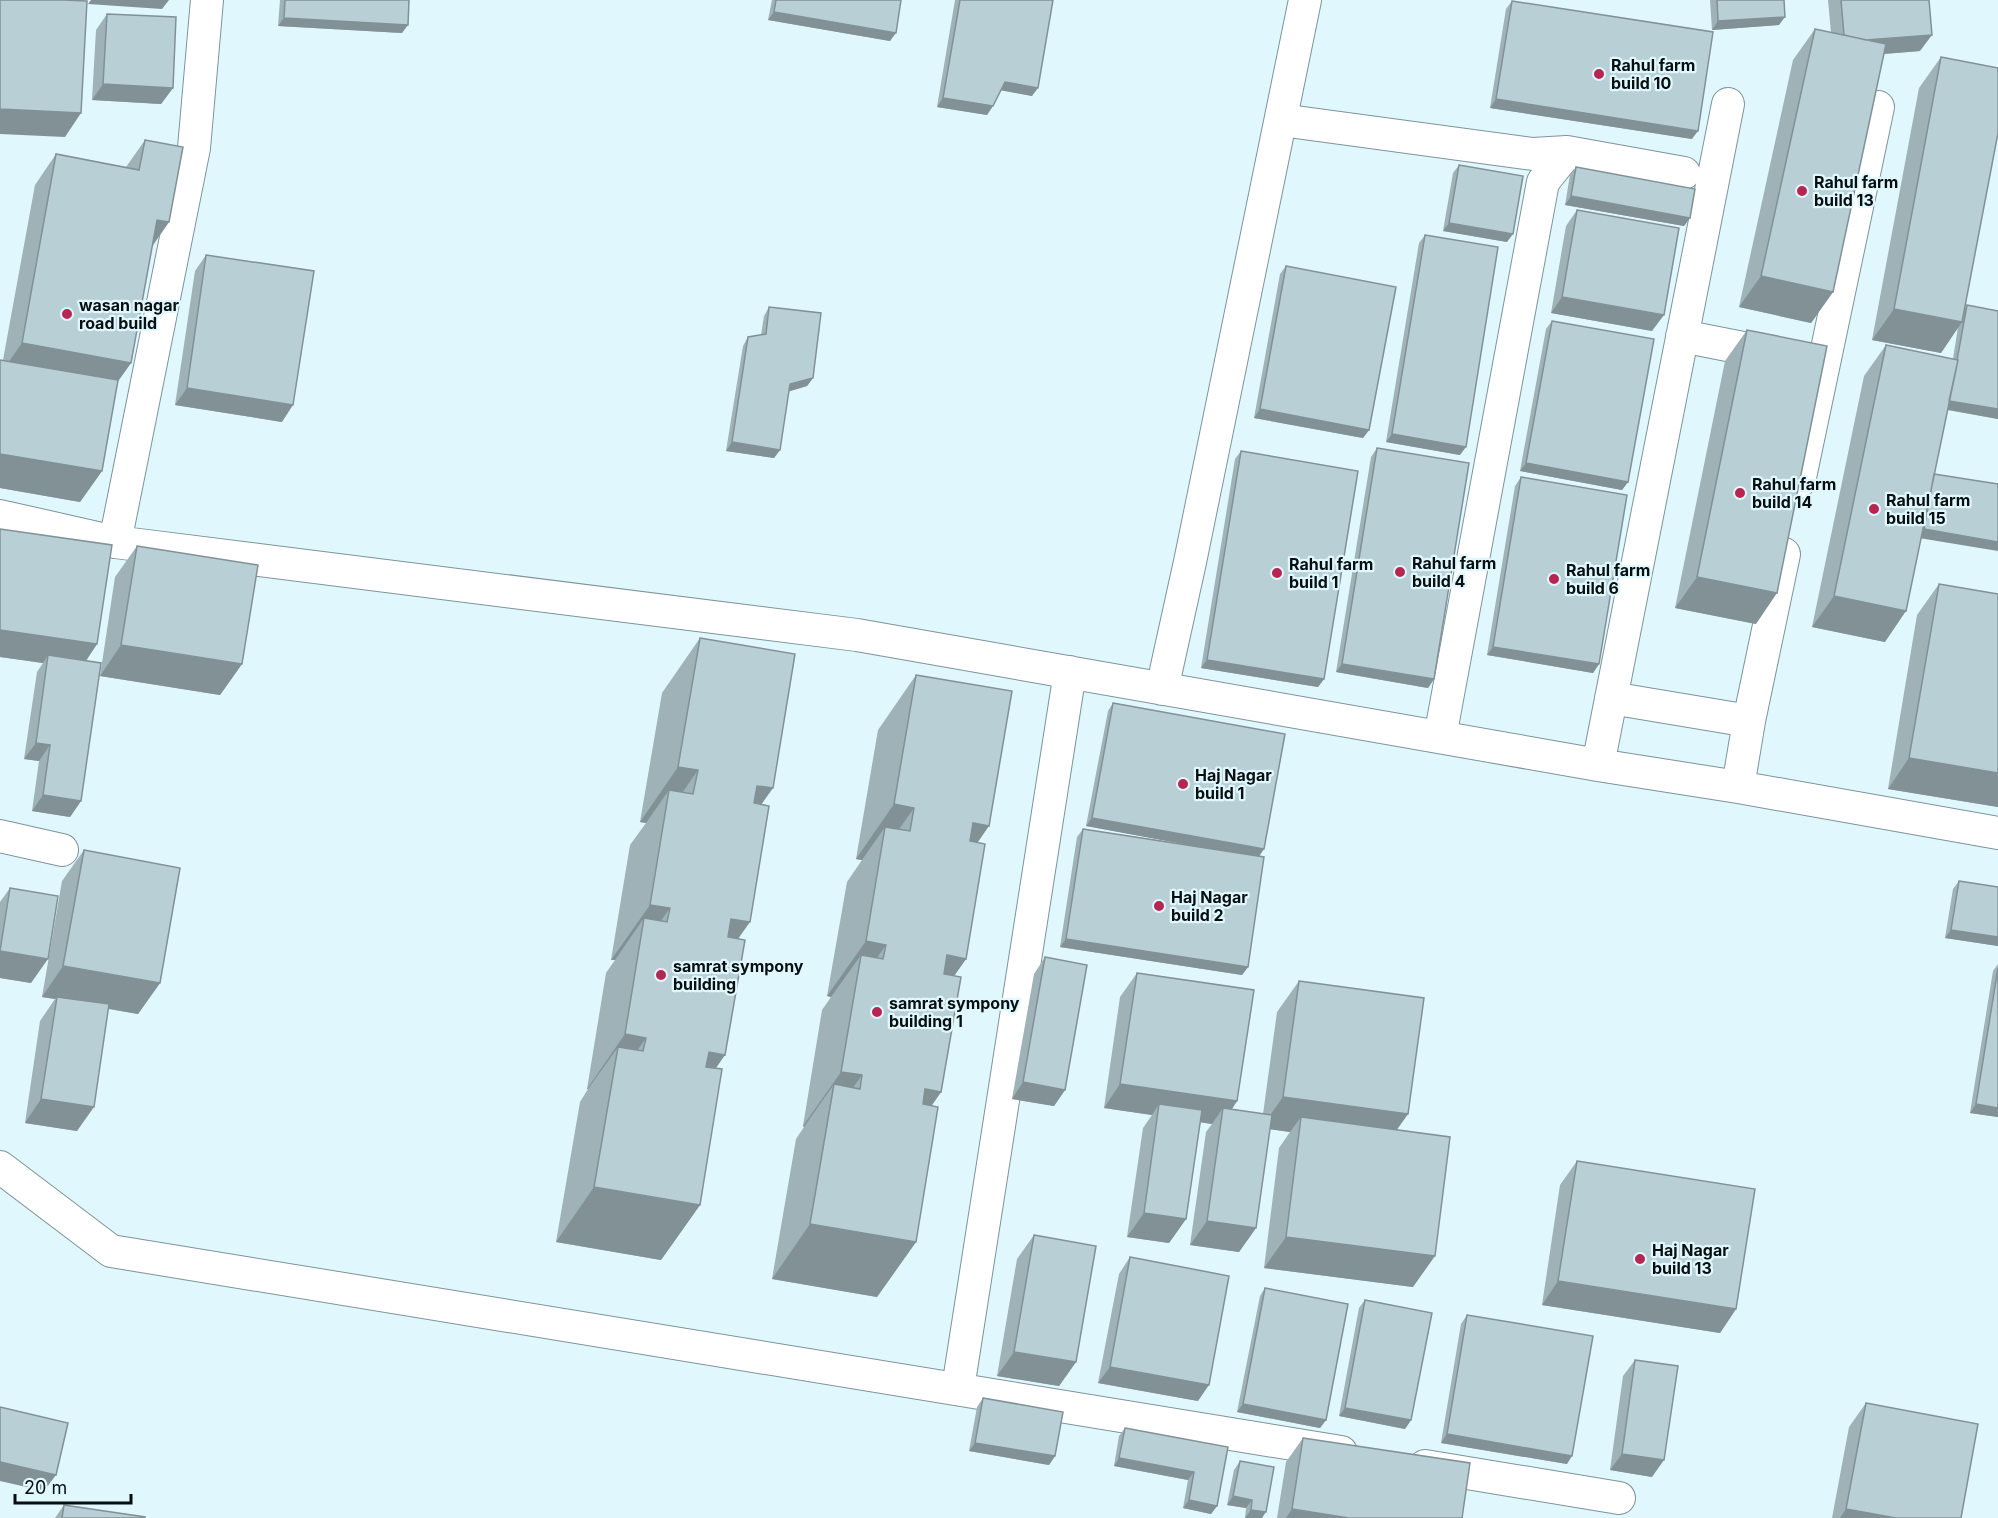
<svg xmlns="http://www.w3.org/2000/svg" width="1998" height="1518" font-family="Inter,sans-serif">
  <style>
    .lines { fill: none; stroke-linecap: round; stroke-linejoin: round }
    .street-casing { stroke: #7e939a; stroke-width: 34 }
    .street { stroke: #fff; stroke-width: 32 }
    .wall { fill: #9eb2b8 }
    .shaded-wall { fill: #819196 }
    .building { fill: #b8cfd6; stroke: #819196; stroke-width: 1.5 }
    .poi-dot { fill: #b62651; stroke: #e0f7fe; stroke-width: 2 }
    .labels { text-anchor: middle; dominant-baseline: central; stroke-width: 4.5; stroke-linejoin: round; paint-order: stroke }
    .poi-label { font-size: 16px; font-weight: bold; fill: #070f11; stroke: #e0f7fe; text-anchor: start }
  </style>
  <rect width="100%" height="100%" fill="#e0f7fe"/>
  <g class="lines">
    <defs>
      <path id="street" d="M1281,120L1533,154L1567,152L1543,182L1440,737
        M1567,152L1684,173
        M1682,336L1778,355
        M1799,482L1878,107
        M0,516L115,542L857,635L1598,765L1738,787L1998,833
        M115,542L194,148L207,0
        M1162,689L1190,562L1305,0
        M1611,698L1749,721
        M1598,765L1728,104
        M1738,787L1749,721L1784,554
        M0,836L62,850
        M0,1167L111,1251L1341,1452
        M958,1388L1070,672
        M1425,1466L1619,1498"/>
    </defs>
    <use href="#street" class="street-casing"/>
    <use href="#street" class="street"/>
  </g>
  <path class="wall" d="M280,0H409L402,33L278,26Z
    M772,0H901L890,41L768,20Z
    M955,0H1053L1032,96L1001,90L987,115L937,107Z
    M1710,0H1784L1779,25L1712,30Z
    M1828,0H1929L1920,51L1884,54L1833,292L1811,323L1739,307L1793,60L1815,29L1831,33Z
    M1512,1L1692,139L1490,108L1506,9Z
    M107,14L173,88L161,104L92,100L96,30Z
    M1941,57L1965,308L1967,305L1998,311V419L1947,410L1934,474L1998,484L1921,538L1885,642L1812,627L1864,376L1886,345L1953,359L1958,327L1941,353L1872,340L1919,88Z
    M145,140L169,222L152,247L131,363L118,381L102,471L80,502L0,488V360H3L35,185L56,154L126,167Z
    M1459,165L1507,242L1443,231L1453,173Z
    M1576,167L1690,218L1684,226L1565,205L1570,175Z
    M1577,210L1652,331L1551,313L1566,226Z
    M1425,235L1460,455L1386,442L1419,243Z
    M206,255L282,422L175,405L195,271Z
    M1286,266L1369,430L1363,438L1254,418L1280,274Z
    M769,307L813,378L807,386L789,391L780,450L774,458L726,451L743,346L748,337L761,335L764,316Z
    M1552,321L1628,482L1622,490L1520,471L1546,329Z
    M1747,330L1756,624L1675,608L1725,361Z
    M1377,448L1434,679L1428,688L1336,672L1371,457Z
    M1241,451L1324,679L1318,687L1201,668L1235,459Z
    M1521,477L1599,664L1593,673L1487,655L1515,486Z
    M0,529L97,644L86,661L81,801L70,817L32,811L39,761L24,759L37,672L43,663L0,657Z
    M137,546L242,664L220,695L100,676L115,577Z
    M1939,584L1998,807L1888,789L1917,615Z
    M700,638L761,805L716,1068L700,1205L661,1260L556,1242L580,1102L588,1089H587L606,973L615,960H611L630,845L646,823L640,822L662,693Z
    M916,675L977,842L966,959L954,976L941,1092L932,1105L916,1242L877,1297L772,1279L796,1139L804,1127L803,1126L822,1010L831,997L827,996L847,882L862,860L856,859L878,730Z
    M1113,703L1259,856L1248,967L1242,975L1060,947L1077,837L1083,829L1197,846L1086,826L1108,711Z
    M84,850L160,983L138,1014L108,1009L77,1131L25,1123L40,1021L55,999L42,997L62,881Z
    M1959,881L1998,887V946L1945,938L1953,889Z
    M10,888L31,983L0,978V902Z
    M1045,957L1065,1090L1054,1106L1012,1099L1034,974Z
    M1998,964V1117L1970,1113L1993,971Z
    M1137,973L1237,1101L1232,1109L1263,1114L1277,1012L1299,981L1408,1114L1396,1130L1413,1287L1264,1268L1279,1148L1290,1132L1270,1129L1256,1228L1239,1252L1190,1245L1206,1132L1212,1124L1200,1122L1186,1219L1169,1243L1127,1237L1143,1128L1152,1115L1104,1108L1120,997Z
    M1577,1161L1736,1309L1720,1333L1542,1305L1560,1185Z
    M1034,1235L1076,1362L1059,1386L997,1376L1017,1259Z
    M1130,1257L1198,1401L1098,1383L1119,1274Z
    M1265,1288L1326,1420L1320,1428L1237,1412L1260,1296Z
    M1365,1300L1411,1420L1405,1429L1339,1416L1359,1308Z
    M1467,1315L1567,1464L1441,1443L1461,1324Z
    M1635,1360L1652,1477L1610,1470L1623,1376Z
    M983,1398L1055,1456L1049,1465L969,1451L977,1407Z
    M1866,1403L1961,1518H1832L1849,1427Z
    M1125,1428L1228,1447L1217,1506L1211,1514L1183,1508L1188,1480L1114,1466L1119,1436Z
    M1303,1438L1462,1518H1277L1286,1462Z
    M1240,1461L1262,1518H1245L1246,1508L1227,1505L1234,1470Z
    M64,1505L145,1518H55Z"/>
  <path class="shaded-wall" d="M91,0H169L162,9L88,4Z
    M774,12L896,33L890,41L768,20Z
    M1785,17L1779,25L1712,30L1718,21Z
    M284,18L408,25L402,33L278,26Z
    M1932,35L1920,51L1833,58L1844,42Z
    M1005,82L1038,88L1032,96L999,90Z
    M103,84L173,88L161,104L92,100Z
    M943,98L993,106L987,115L937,107Z
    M1496,99L1698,131L1692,139L1490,108Z
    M0,109L81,113L65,137L0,134Z
    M1571,196L1690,218L1684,226L1565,205Z
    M157,220L169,222L147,253Z
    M1449,223L1513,234L1507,242L1443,231Z
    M1761,276L1833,292L1811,323L1739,307Z
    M1562,297L1664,315L1652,331L1551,313Z
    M1894,309L1962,322L1941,353L1872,340Z
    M22,343L131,363L109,394L0,374Z
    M813,378L807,386L784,393L790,384Z
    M187,388L293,405L282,422L175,405Z
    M1949,401L1998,409V419L1944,409Z
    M1260,409L1369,430L1363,438L1254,418Z
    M1392,434L1466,447L1460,455L1386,442Z
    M732,442L780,450L774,458L726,451Z
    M0,454L102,471L80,502L0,488Z
    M1526,463L1628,482L1622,490L1520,471Z
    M1924,529L1998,542V551L1919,538Z
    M1697,577L1777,593L1756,624L1675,608Z
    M1834,596L1906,611L1885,642L1812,627Z
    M0,630L97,644L81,668L48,655L43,663L0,657Z
    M121,645L242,664L220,695L100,676Z
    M1493,647L1599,664L1593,673L1487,655Z
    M1207,660L1324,679L1318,687L1201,668Z
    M1342,664L1434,679L1428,688L1336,672Z
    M36,743L50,745L39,761L24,759Z
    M1909,758L1998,773V807L1888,789Z
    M678,767L698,770L664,819L669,790L646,823L640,822Z
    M757,786L773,788L734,843Z
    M43,795L81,801L70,817L32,811Z
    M894,804L914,808L880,856L885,827L862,860L856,859Z
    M1092,818L1264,849L1258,858L1086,826Z
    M973,823L989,826L951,881Z
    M650,905L670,908L639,952L644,918L615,960H611Z
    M731,919L750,922L711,977Z
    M1951,930L1998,937V946L1945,938Z
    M1066,939L1248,967L1242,975L1060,947Z
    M866,941L886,945L855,989L861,955L831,997L827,996Z
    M0,951L48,959L31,983L0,978Z
    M947,955L966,959L928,1013Z
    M63,966L160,983L138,1014L56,999L57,997L55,999L42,997Z
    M625,1034L646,1038L611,1088L618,1047L588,1089H587Z
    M709,1052L725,1055L687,1110Z
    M841,1072L862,1075L827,1125L834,1084L804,1127L803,1126Z
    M1023,1082L1065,1090L1054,1106L1012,1099Z
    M1120,1084L1237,1101L1221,1125L1223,1108L1212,1124L1158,1116L1159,1104L1152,1115L1104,1108Z
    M925,1089L941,1092L903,1147Z
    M1283,1097L1408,1114L1386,1145L1301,1117L1290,1132L1261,1128Z
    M41,1099L94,1107L77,1131L25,1123Z
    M1976,1104L1998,1108V1117L1970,1113Z
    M594,1187L700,1205L661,1260L556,1242Z
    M1144,1213L1186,1219L1169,1243L1127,1237Z
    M1207,1221L1256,1228L1239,1252L1190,1245Z
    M810,1224L916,1242L877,1297L772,1279Z
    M1286,1237L1435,1256L1413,1287L1264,1268Z
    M1558,1281L1736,1309L1720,1333L1542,1305Z
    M1014,1352L1076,1362L1059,1386L997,1376Z
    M1110,1367L1209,1385L1198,1401L1098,1383Z
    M1243,1404L1326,1420L1320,1428L1237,1412Z
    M1345,1408L1411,1420L1405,1429L1339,1416Z
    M1447,1434L1572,1456L1567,1464L1441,1443Z
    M975,1443L1055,1456L1049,1465L969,1451Z
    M1622,1454L1664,1460L1652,1477L1610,1470Z
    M1119,1458L1194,1472L1188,1480L1114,1466Z
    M0,1462L56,1475L44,1491L0,1481Z
    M1233,1496L1252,1500L1246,1508L1227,1505Z
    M1189,1500L1217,1506L1211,1514L1183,1508Z
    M1292,1509L1349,1518H1286Z
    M1846,1509L1896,1518H1840Z
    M1251,1510L1266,1512L1262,1518H1245Z"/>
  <path class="building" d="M0,0H64L87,1L81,113L0,109Z
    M285,0H409L408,25L284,18Z
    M776,0H901L896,33L774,12Z
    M960,0H1053L1038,88L1005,82L993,106L943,98Z
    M1717,0H1784L1785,17L1718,21Z
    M1841,0H1929L1932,35L1866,40L1844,35Z
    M1512,1L1713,32L1698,131L1496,99Z
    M107,14L176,17L173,88L103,84Z
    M1815,29L1886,44L1833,292L1761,276Z
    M1941,57L1998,68V133L1962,322L1894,309Z
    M145,140L183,147L169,222L157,220L131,363L22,343L56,154L139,170Z
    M1459,165L1523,176L1513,234L1449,223Z
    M1576,167L1695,189L1690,218L1571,196Z
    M1577,210L1679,228L1664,315L1562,297Z
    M1425,235L1498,247L1466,447L1392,434Z
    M206,255L314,271L293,405L187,388Z
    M1286,266L1396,287L1369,430L1260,409Z
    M1967,305L1998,311V409L1949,401L1958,360H1957Z
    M769,307L821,313L813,378L790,384L780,450L732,442L748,337L766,334Z
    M1552,321L1654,339L1628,482L1526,463Z
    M1747,330L1827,346L1777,593L1697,577Z
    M1886,345L1958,360L1906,611L1834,596Z
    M0,360L118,380L102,471L0,454Z
    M1377,448L1469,463L1434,679L1342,664Z
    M1241,451L1358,471L1324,679L1207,660Z
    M1934,474L1998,484V542L1924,529Z
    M1521,477L1627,495L1599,664L1493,647Z
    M0,529L112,545L97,644L0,630Z
    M137,546L258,565L242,664L121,645Z
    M1939,584L1998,594V773L1909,758Z
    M700,638L795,654L773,788L757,786L754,803L769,806L750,922L731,919L728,937L745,940L725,1055L709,1052L706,1067L722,1069L700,1205L594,1187L618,1047L643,1051L646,1038L625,1034L644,918L667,922L670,908L650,905L669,790L693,794L698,770L678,767Z
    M48,655L101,663L81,801L43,795L50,745L36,743Z
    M916,675L1012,691L989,826L973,823L970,841L985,844L966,959L947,955L944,974L961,977L941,1092L925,1089L923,1104L938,1107L916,1242L810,1224L834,1084L860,1089L862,1075L841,1072L861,955L883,959L886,945L866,941L885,827L910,831L914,808L894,804Z
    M1113,703L1285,734L1264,849L1092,818Z
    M1083,829L1264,857L1248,967L1066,939Z
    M84,850L180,868L160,983L63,966Z
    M1959,881L1998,887V937L1951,930Z
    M10,888L58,896L48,959L0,951Z
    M1045,957L1087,965L1065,1090L1023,1082Z
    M1998,968V1108L1976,1104Z
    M1137,973L1254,990L1237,1101L1120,1084Z
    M1299,981L1424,998L1408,1114L1283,1097Z
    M57,997L109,1004L94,1107L41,1099Z
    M1159,1104L1202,1110L1186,1219L1144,1213Z
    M1223,1108L1272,1115L1256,1228L1207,1221Z
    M1301,1117L1450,1137L1435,1256L1286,1237Z
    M1577,1161L1755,1189L1736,1309L1558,1281Z
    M1034,1235L1096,1246L1076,1362L1014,1352Z
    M1130,1257L1229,1276L1209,1385L1110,1367Z
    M1265,1288L1348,1304L1326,1420L1243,1404Z
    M1365,1300L1432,1313L1411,1420L1345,1408Z
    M1467,1315L1593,1336L1572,1456L1447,1434Z
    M1635,1360L1678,1366L1664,1460L1622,1454Z
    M983,1398L1063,1412L1055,1456L975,1443Z
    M1866,1403L1978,1424L1961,1518H1896L1846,1509Z
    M0,1407L68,1423L56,1475L0,1462Z
    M1125,1428L1228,1447L1217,1506L1189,1500L1194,1472L1119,1458Z
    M1303,1438L1470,1463L1462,1518H1349L1292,1509Z
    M1240,1461L1274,1467L1266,1512L1251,1510L1252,1500L1233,1496Z
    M64,1505L145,1517V1518H62Z"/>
  <g class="poi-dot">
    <circle cx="1599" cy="74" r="6"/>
    <circle cx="1802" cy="191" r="6"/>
    <circle cx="67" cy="314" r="6"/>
    <circle cx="1740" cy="493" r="6"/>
    <circle cx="1874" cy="509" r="6"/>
    <circle cx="1400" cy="572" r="6"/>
    <circle cx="1277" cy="573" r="6"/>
    <circle cx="1554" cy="579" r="6"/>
    <circle cx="1183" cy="784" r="6"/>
    <circle cx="1159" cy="906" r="6"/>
    <circle cx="661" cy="975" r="6"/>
    <circle cx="877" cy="1012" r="6"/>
    <circle cx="1640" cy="1259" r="6"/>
  </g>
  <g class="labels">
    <g class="poi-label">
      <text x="1611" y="65">Rahul farm<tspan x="1611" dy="18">build 10</tspan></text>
      <text x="1814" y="182">Rahul farm<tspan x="1814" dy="18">build 13</tspan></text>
      <text x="79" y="305">wasan nagar<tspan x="79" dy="18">road build</tspan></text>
      <text x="1752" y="484">Rahul farm<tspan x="1752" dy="18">build 14</tspan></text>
      <text x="1886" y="500">Rahul farm<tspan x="1886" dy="18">build 15</tspan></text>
      <text x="1412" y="563">Rahul farm<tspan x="1412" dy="18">build 4</tspan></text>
      <text x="1289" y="564">Rahul farm<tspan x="1289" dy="18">build 1</tspan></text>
      <text x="1566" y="570">Rahul farm<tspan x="1566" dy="18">build 6</tspan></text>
      <text x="1195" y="775">Haj Nagar<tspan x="1195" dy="18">build 1</tspan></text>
      <text x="1171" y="897">Haj Nagar<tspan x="1171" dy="18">build 2</tspan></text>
      <text x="673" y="966">samrat sympony<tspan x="673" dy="18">building</tspan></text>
      <text x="889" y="1003">samrat sympony<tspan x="889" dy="18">building 1</tspan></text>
      <text x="1652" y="1250">Haj Nagar<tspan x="1652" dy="18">build 13</tspan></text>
    </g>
  </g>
  <path d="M15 1494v9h116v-9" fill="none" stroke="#070f11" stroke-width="3"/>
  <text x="24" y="1494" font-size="18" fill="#070f11" stroke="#e0f7fe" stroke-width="4.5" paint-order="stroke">20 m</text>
</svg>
